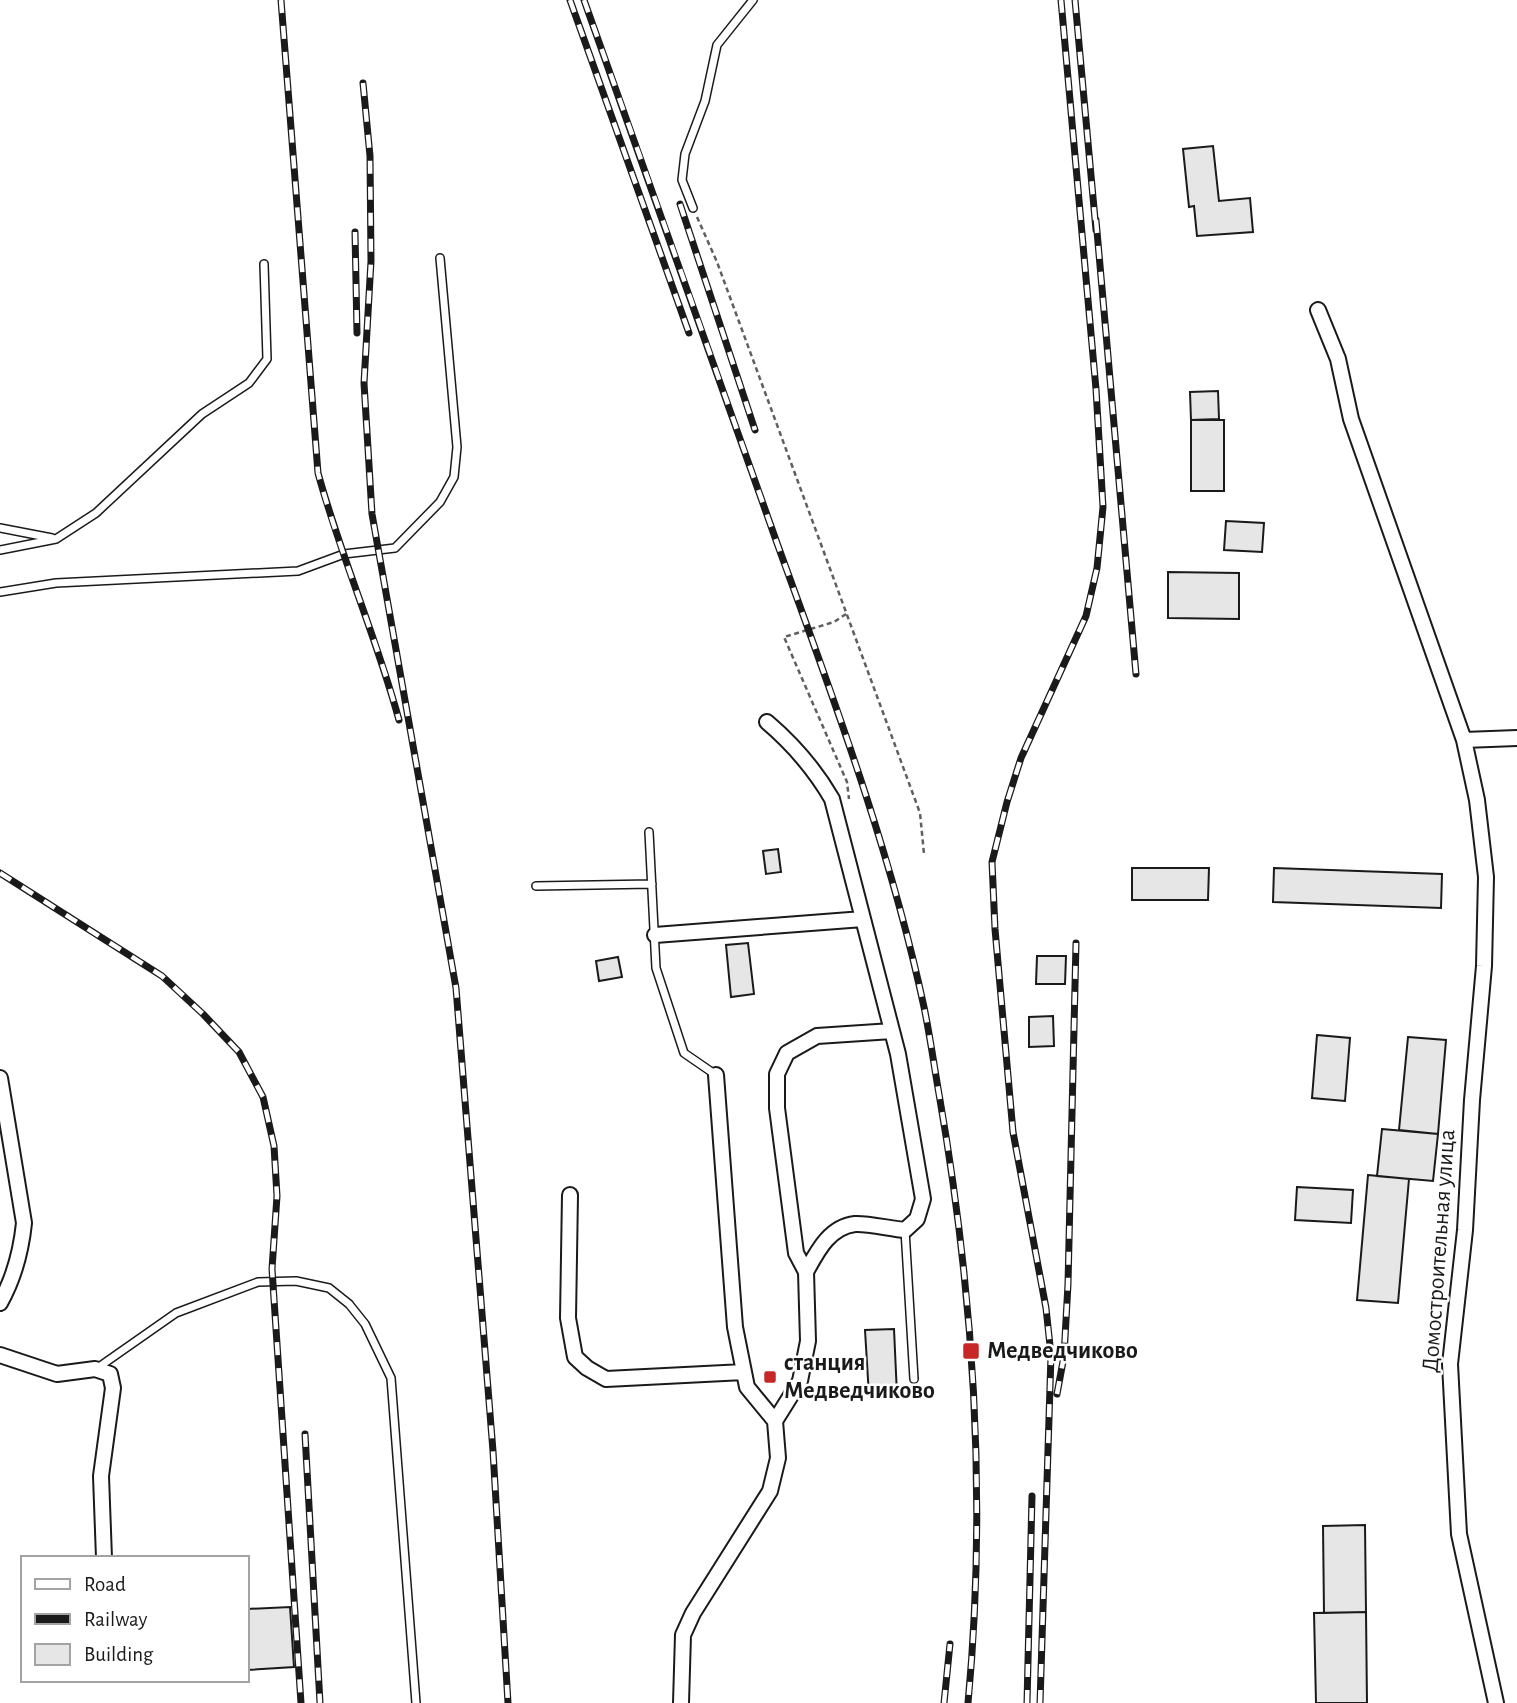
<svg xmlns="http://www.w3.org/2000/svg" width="1517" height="1703" font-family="'Alegreya Sans',sans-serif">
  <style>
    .building { fill: #e6e6e6; stroke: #1a1a1a; stroke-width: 2 }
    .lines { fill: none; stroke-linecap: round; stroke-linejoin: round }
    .service-casing { stroke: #1a1a1a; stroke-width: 10 }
    .minor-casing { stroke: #1a1a1a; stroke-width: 18 }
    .path { stroke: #5f5f5f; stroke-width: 2.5; stroke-dasharray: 5 3.5; stroke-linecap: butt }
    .service { stroke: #fff; stroke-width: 7 }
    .minor { stroke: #fff; stroke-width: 14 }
    .rail-casing { stroke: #1a1a1a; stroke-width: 7 }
    .rail { stroke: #fff; stroke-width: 4.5; stroke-dasharray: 13; stroke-linecap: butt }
    .poi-dot { fill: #c62828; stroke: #fff; stroke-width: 2.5 }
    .labels { text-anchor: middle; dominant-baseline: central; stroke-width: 5; stroke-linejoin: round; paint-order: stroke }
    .street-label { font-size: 24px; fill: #1a1a1a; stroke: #fff }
    .poi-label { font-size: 24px; font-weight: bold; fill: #1a1a1a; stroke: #fff; text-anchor: start }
  </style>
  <rect width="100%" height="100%" fill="#fff"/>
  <path class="building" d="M1213,146L1219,201L1250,198L1253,232L1197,236L1194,206L1189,207L1183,149Z
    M1218,391L1219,419L1191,420L1190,392Z
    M1191,420H1224V491H1191Z
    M1226,521L1264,523L1262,552L1224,550Z
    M1168,572L1239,573V619L1168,618Z
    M778,849L781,872L766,874L763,851Z
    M1132,868H1209L1208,900H1132Z
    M1274,868L1442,874L1441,908L1273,902Z
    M748,943L754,994L731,997L726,945Z
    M1037,956H1066L1065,984H1036Z
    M618,957L622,977L599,981L596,961Z
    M1053,1016L1054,1046L1029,1047V1017Z
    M1317,1035L1350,1038L1345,1101L1312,1098Z
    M1408,1037L1446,1040L1438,1134L1399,1130Z
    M1382,1129L1438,1134L1433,1181L1377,1176Z
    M1368,1175L1409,1179L1398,1303L1357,1300Z
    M1297,1187L1353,1190L1351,1223L1295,1220Z
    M894,1329L897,1395L869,1396L865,1330Z
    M1365,1525L1366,1612L1324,1613L1323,1526Z
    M290,1607L294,1667L247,1670V1609Z
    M1366,1612L1367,1703H1316L1314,1613Z"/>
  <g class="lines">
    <defs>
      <path id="service" d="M693,208L682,180L685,154L705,101L717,45L753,0
        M0,528L52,538
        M0,550L56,539L96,513L202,414L249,383L267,359L264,264
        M0,592L56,583L298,571L344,554L395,548L440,502L454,477L457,447L440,258
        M649,832L656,968L684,1053L716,1075
        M536,886L652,884
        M905,1230L914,1379
        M96,1369L176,1313L258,1282L296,1281L329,1288L349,1304L365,1324L391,1378L416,1703"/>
      <path id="minor" d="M1318,310L1338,359L1351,419L1464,740L1477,800L1486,877L1484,966L1472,1100L1465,1230L1450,1364L1459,1534L1496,1703
        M767,722C794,745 814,768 832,799L898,1054L923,1199L917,1219L905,1230C892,1229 866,1223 855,1224C829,1227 817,1252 806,1272
        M1464,740L1517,738
        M655,935L863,919
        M0,1078L24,1223C21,1252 14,1278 0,1303
        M570,1195L568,1318L575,1357L587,1368L606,1379L744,1372
        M0,1355L57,1374L95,1369L110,1374L113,1388L101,1476L104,1558
        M775,1421L800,1381L808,1341L806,1272L796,1253L777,1108V1074L787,1053L817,1036L892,1031
        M681,1703L683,1635L693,1613L770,1491L778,1458L775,1421L747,1387L735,1327L716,1075"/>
    </defs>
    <use href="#service" class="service-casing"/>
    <use href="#minor" class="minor-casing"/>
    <path class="path" d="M697,217L717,262L920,813L924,854
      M846,614L834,622L784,637L847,782L849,799"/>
    <use href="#service" class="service"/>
    <use href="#minor" class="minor"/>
    <defs>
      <path id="rail" d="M281,0L318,473C341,557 376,636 399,720
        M570,0L689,333
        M584,0C649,181 713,362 777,543C832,695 890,848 924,1007C930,1036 934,1065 939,1094C974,1295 987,1500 968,1703
        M1075,0L1096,230
        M363,83L370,156L371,261L364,383L372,514L456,988L493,1451L508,1703
        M680,204L755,430
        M1096,220L1136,674
        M355,232L357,333
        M0,873L162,976L203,1014L239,1052L263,1097L274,1146L277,1196L272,1269L301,1703
        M1057,1394L1064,1356L1068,1284L1076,943
        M305,1434L320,1703
        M944,1703L950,1644
        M1027,1703L1032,1496
        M1040,1703L1051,1355L1046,1308L1013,1132L995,929L992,862L1007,802L1021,758L1086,616L1097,568L1103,507L1096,389L1061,0"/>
    </defs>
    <use href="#rail" class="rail-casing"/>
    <use href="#rail" class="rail"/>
  </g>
  <g class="poi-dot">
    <rect x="962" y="1342" width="18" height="18" rx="3.5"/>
    <rect x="763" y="1370" width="14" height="14" rx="3.5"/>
  </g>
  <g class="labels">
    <g class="street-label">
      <text transform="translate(1439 1251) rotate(-86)">Домостроительная улица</text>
    </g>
    <g class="poi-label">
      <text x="987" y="1351">Медведчиково</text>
      <text x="784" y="1363">станция<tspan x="784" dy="28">Медведчиково</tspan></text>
    </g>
  </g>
  <rect x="21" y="1556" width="228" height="126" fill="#ffffff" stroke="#a3a3a3" stroke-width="2"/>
  <rect x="35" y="1579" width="35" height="10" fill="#ffffff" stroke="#a3a3a3" stroke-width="2"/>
  <text x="84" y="1591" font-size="21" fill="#1a1a1a">Road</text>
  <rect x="35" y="1614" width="35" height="10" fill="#1a1a1a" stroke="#a3a3a3" stroke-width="2"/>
  <text x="84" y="1626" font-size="21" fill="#1a1a1a">Railway</text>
  <rect x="35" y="1644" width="35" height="21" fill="#e6e6e6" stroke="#a3a3a3" stroke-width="2"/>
  <text x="84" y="1661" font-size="21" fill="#1a1a1a">Building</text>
</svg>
